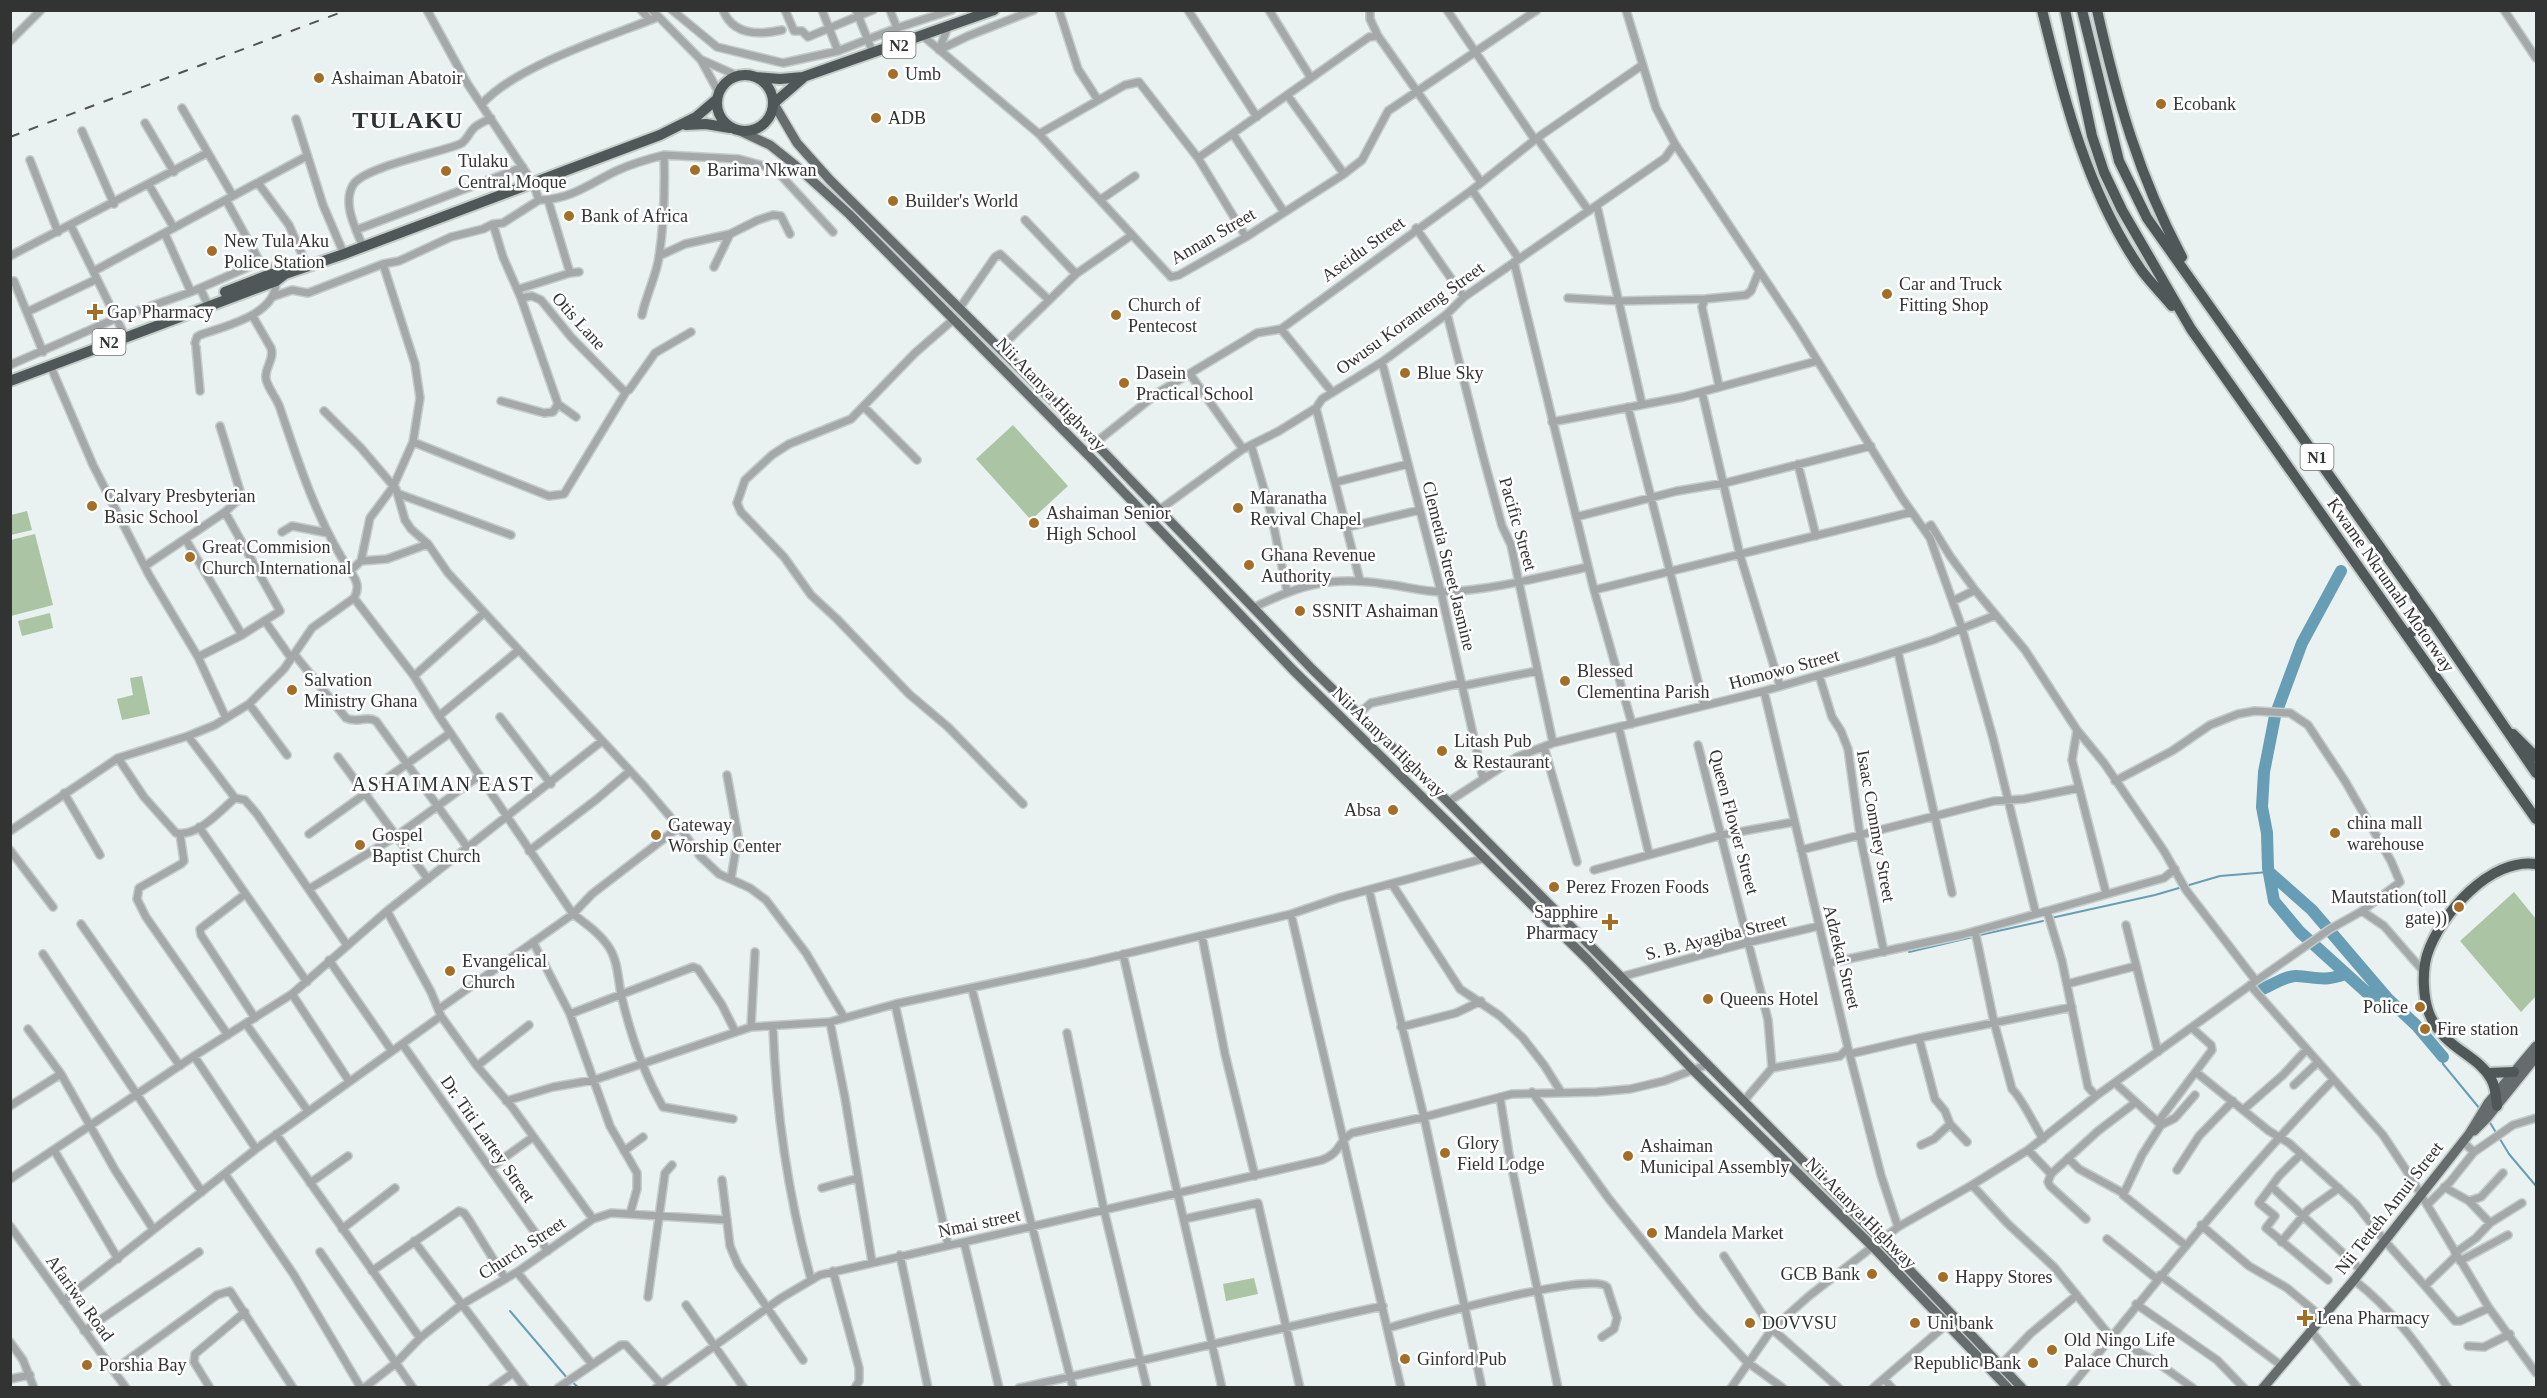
<svg xmlns="http://www.w3.org/2000/svg" width="2547" height="1398" font-family="Georgia,serif">
  <style>
    .green { fill: #abc4a3 }
    .lines { fill: none; stroke-linecap: round; stroke-linejoin: round }
    .stream { stroke: #679db5; stroke-width: 2 }
    .river { stroke: #679db5; stroke-width: 12 }
    .minor-casing { stroke: #c4ccca; stroke-width: 10 }
    .major-casing { stroke: #c4ccca; stroke-width: 12 }
    .highway-casing { stroke: #c4ccca; stroke-width: 14 }
    .minor { stroke: #a4a8a8; stroke-width: 7 }
    .major { stroke: #666c6d; stroke-width: 9 }
    .highway { stroke: #505758; stroke-width: 10 }
    .rail { stroke: #4f5351; stroke-width: 2; stroke-dasharray: 10 10; stroke-linecap: butt }
    .poi-dot { fill: #a36f27; stroke: #fff; stroke-width: 2 }
    .labels { text-anchor: middle; dominant-baseline: central; stroke-width: 5; stroke-linejoin: round; paint-order: stroke }
    .shield { fill: #fff; stroke: #6f7170; stroke-width: 1.5 }
    .shield-label { font-size: 16px; font-weight: bold; fill: #313433 }
    .poi-label { font-size: 18px; fill: #313433; stroke: #fff; text-anchor: start }
    .street-label { font-size: 18px; fill: #313433; stroke: #fff }
    .neighbourhood-label { font-size: 20px; letter-spacing: 1.5px; fill: #2d3332; stroke: #fff }
    .district-label { font-size: 24px; font-weight: bold; letter-spacing: 1.5px; fill: #2d3332; stroke: #fff }
  </style>
  <rect width="100%" height="100%" fill="#e9f2f0"/>
  <path class="green" d="M1013,425L1068,486L1031,520L976,459Z
    M27,511L32,530L11,535V515Z
    M35,534L53,605L11,616V540Z
    M50,613L53,628L22,636L18,621Z
    M142,676L150,714L122,720L117,699L133,695L130,678Z
    M2514,892L2536,919V996L2521,1012L2460,941Z
    M1254,1278L1258,1294L1226,1301L1223,1284Z"/>
  <g class="lines">
    <path class="stream" d="M2051,918L2155,895L2220,876L2269,872
      M1980,935L2043,921
      M1909,952L1973,937
      M2443,1057V1064L2480,1109
      M2489,1121L2509,1154L2536,1186
      M510,1311L568,1379
      M571,1381L579,1388"/>
    <path class="river" d="M2341,571L2302,643L2275,716L2264,772L2262,807L2267,833L2268,868L2274,901L2300,932L2375,1000L2387,1005H2394
      M2269,872L2312,910L2388,999L2416,1025L2443,1057
      M2260,990C2271,986 2286,975 2297,976C2316,977 2325,982 2345,974"/>
    <defs>
      <path id="minor" d="M641,10L650,20
        M652,10L701,60L719,93
        M672,10L717,47L783,63L838,51L897,28L952,10
        M723,10C733,36 760,35 782,30
        M785,10L794,31H802L808,37L873,10
        M822,10L838,51
        M856,10L873,53
        M890,10L897,28
        M1059,10L1078,69L1098,100
        M1188,10L1257,117
        M1269,10L1311,78
        M1370,10V19L1378,36L1481,182
        M1447,10L1535,140
        M1626,10L1656,108L1675,144L1798,329L1902,498L1930,538L1962,628L1993,738L2036,914L1961,935L1829,963
        M2504,10L2536,58
        M923,36L1039,134L1171,277L1179,275L1246,237L1344,174L1362,160L1388,111L1537,10
        M10,41L41,10
        M939,50L968,36L1034,10
        M939,50L948,27
        M702,60L738,76
        M1288,96L1344,174
        M482,104C515,66 611,36 658,17
        M182,108L233,196
        M296,119L323,205L344,254
        M145,123L174,172
        M82,131L114,204
        M1039,134L1125,85L1139,82L1198,158L1246,237
        M1233,134L1284,212
        M1537,138L1589,211
        M664,155L739,159L775,169L833,232
        M1198,158L1369,37L1378,36
        M30,160L58,232
        M258,183L289,225L308,268
        M149,185L174,228
        M1472,190L1519,259
        M226,200L260,262L280,272
        M539,200C572,199 587,185 616,171C631,164 648,159 664,155C665,188 664,224 659,257C656,277 646,295 642,315
        M548,200L570,273
        M1100,200L1135,176
        M1597,206L1642,404
        M1025,220L1076,274
        M493,224L503,257L521,298L532,296L541,300L571,337L624,391L629,390L655,353L691,332
        M71,226L125,336
        M1416,228L1464,297
        M356,230L523,167
        M165,234L191,292
        M363,247C356,229 342,204 353,185C363,167 439,153 460,144C467,141 469,132 475,127C480,123 486,121 491,118
        M10,256L207,153
        M659,256L685,244L730,234L758,220L773,215L781,216L790,234
        M1514,262L1594,590L1632,724
        M714,267L730,234
        M94,271L307,156
        M10,282L14,281L43,352
        M200,288L208,305
        M519,289L570,273L579,272
        M272,297L292,290L308,293L383,264
        M521,298L558,404L576,417
        M1568,298L1620,301L1705,299
        M959,309L995,257L1000,254L1048,299
        M27,312L97,279
        M1447,314L1483,456L1502,526L1511,545L1553,743
        M252,315L271,348C275,359 264,368 266,379C268,389 277,398 280,408C299,464 317,521 350,571
        M954,319L915,353L851,419L789,444L772,455L745,480L737,503L741,512L784,557L811,595L837,619L909,694L948,727L1023,804
        M1281,329L1332,392
        M195,343L197,337L200,335C225,326 277,315 276,281
        M196,347L200,391
        M999,349L1076,274L1132,235
        M1382,362L1441,592L1483,778
        M10,365L117,318L191,292L260,262
        M50,365L93,465L149,575L198,657L226,718
        M1190,374L1243,449
        M1719,386L1702,307L1705,299L1746,295L1751,291L1759,271
        M1702,392L1740,555L1780,686
        M501,401L544,413L553,412L558,404
        M864,407L917,460
        M1628,407L1704,705
        M1316,408L1360,581
        M324,411L361,448L396,489L405,520L411,529L428,544L448,573L644,786L683,832L700,856L719,874L750,888L766,900L806,953L844,1017
        M1552,422L1683,397L1817,361
        M413,442L549,496L564,494L626,392
        M1095,443L1159,392L1257,333L1281,329L1472,190L1537,138L1641,66
        M1251,445L1271,513L1287,591
        M1798,464L1816,536
        M1336,482L1408,464
        M399,494L511,535
        M1159,510L1243,449L1279,431L1316,408L1322,399L1382,362L1447,314L1464,297L1665,158L1675,144
        M1576,517L1677,491L1725,483L1871,446
        M1348,527L1420,510
        M1925,529L1931,525L1950,556L1975,590L2025,650L2077,730L2072,760L2106,893
        M282,532L292,526L328,533
        M186,540L242,635
        M361,561L387,559L428,544
        M145,566L225,512
        M1594,590L1912,512
        M354,598L414,676L439,716L573,914C586,924 601,934 610,949C618,962 618,979 621,994C630,1033 643,1072 663,1107L733,1119
        M1953,601L1975,590
        M1253,608C1301,584 1330,576 1385,584C1404,586 1424,592 1444,592C1492,590 1541,577 1588,567
        M265,621L291,658
        M1898,652L1952,893
        M294,654L346,718C357,724 366,715 376,721L468,848
        M198,657L242,635L280,611L225,512L239,499L240,491L220,426
        M1819,675L1832,717L1841,731L1848,749L1860,835L1884,952
        M414,676L484,613
        M1462,686L1537,671
        M1764,691L1848,1048L1881,1175L1898,1227
        M249,704L287,755
        M439,716L519,650
        M500,717L551,784
        M1361,718L1359,713L1371,703L1462,683
        M1619,728L1649,854
        M2077,730L2104,763L2164,851L2186,890L2256,981
        M188,736L235,798L245,800L257,814L347,945
        M1698,745L1768,1020L1772,1068L1743,1102
        M1544,747L1577,862
        M338,757L428,879
        M118,758L144,797L176,833C198,837 220,811 235,798
        M727,775L738,836L731,879
        M64,793L100,855
        M1448,802L1517,757L1553,743L1764,691L1864,662L1933,640L1996,615
        M199,827L307,982
        M10,831L118,758L188,736L215,725L249,704L284,669L312,628L354,598C360,588 357,580 350,571L361,561L370,518L393,487L413,442L420,398L415,364L383,264L399,261L451,237L483,229L493,224L503,223L539,200L533,183L467,83L427,10
        M180,834L184,861L181,864L139,888L137,899L146,917L228,1035
        M309,834L450,733
        M10,850L53,907
        M1801,850L1994,801L2024,799L2079,788
        M529,851L597,799L630,771
        M1594,870L1722,835L1794,822
        M1392,884L1460,989L1500,1016L1523,1038L1544,1065L1561,1092
        M309,889L395,837L479,776
        M1369,890L1424,1117L1482,1388
        M244,895L200,929L201,935L255,1018
        M387,911L431,992L441,1016L477,1066L512,1107L593,1219
        M2047,911L2164,878L2175,869
        M2362,911L2384,926L2424,972
        M1291,914L1401,1388
        M2036,914L2047,911L2062,961L2088,1087L2096,1096
        M81,924L180,1066
        M2126,925L2158,1052
        M1975,931L1994,1022L2012,1089C2021,1097 2035,1126 2043,1139
        M1202,936L1225,1054L1255,1176
        M533,942L570,1014L610,1126L637,1173V1189L630,1214
        M43,954L202,1192
        M1123,954L1222,1388
        M329,960L392,1051
        M1620,977L1746,943L1819,926
        M2067,984L2136,966
        M2250,985L2383,1135L2408,1173L2489,1308L2536,1373
        M972,989L1073,1388
        M292,994L349,1081
        M895,1004L948,1245
        M439,1009L573,914L592,894L679,827
        M570,1014L693,967L698,969L722,1005L735,1031
        M830,1022L845,1098L872,1262
        M246,1024L308,1111
        M751,1027L755,952
        M773,1027C776,1112 788,1196 811,1279
        M1401,1027L1456,1013L1481,1001
        M28,1029L61,1074
        M1067,1033L1104,1210L1147,1388
        M1919,1038L2072,1007
        M403,1045L548,1251
        M1850,1054L1919,1038L1935,1099L1945,1111L1950,1124L1967,1142
        M194,1056L256,1149
        M477,1066L529,1025
        M1772,1068L1840,1056L1848,1048
        M2197,1073L2269,1131L2289,1143L2356,1204L2384,1240L2425,1286L2456,1256
        M2115,1083L2161,1125
        M2294,1085L2317,1063
        M1532,1092L1609,1199L1699,1311L1747,1362L1783,1388
        M1500,1097L1509,1154L1558,1388
        M506,1101L553,1087L594,1080L751,1027L830,1022L895,1004L1087,963L1291,914L1338,898L1486,858
        M10,1106L61,1074L115,1170L153,1229
        M2243,1110L2283,1075L2306,1050
        M2158,1122L2212,1050L2211,1045L2192,1028
        M276,1134L420,1338
        M2463,1142L2474,1152L2513,1125L2536,1118
        M1921,1145L1934,1139L1950,1124
        M54,1150L118,1259
        M2028,1150L2051,1174
        M624,1151L643,1137
        M2301,1154L2279,1176L2259,1203L2275,1216L2266,1228L2328,1280
        M2068,1158L2079,1169L2123,1193
        M490,1168L533,1137
        M2177,1170L2199,1136L2233,1101
        M225,1174L294,1275L361,1388
        M10,1179L194,1056L292,994L387,911L602,741
        M722,1180L730,1246L738,1265L803,1360
        M310,1183L348,1156
        M1972,1185L2007,1223L2054,1267L2110,1336L2155,1361L2193,1388
        M2272,1187L2361,1270
        M2444,1187L2469,1201L2490,1223
        M822,1188L858,1178
        M2469,1201L2481,1197L2503,1173
        M2427,1205L2450,1182L2474,1152
        M1184,1219L1258,1203L1300,1388
        M2086,1219L2050,1186L2048,1182L2051,1174L2098,1131L2136,1102
        M2201,1225L2249,1266L2287,1288L2323,1318
        M10,1226L126,1388
        M342,1229L395,1188
        M2107,1239L2157,1279
        M414,1241L525,1388
        M964,1242L999,1388
        M2281,1242L2308,1210L2339,1188
        M2185,1245L2123,1195L2142,1155L2161,1125L2175,1118L2195,1095
        M320,1252L413,1388
        M2455,1253L2476,1238L2490,1223L2522,1203
        M900,1255L928,1388
        M1724,1256L1772,1329L1839,1388
        M2460,1261L2508,1235
        M372,1271L459,1211L464,1213L469,1220L505,1278
        M833,1271L859,1368V1381L855,1388
        M517,1272L592,1364
        M2160,1275L2282,1366
        M2354,1280C2393,1310 2420,1348 2448,1388
        M2425,1286L2455,1321H2460L2489,1308
        M648,1297L665,1173L672,1165
        M63,1301L256,1149L441,1016
        M2136,1304L2217,1360L2244,1388
        M686,1305L744,1388
        M1388,1328C1416,1320 1592,1270 1607,1287L1617,1318L1614,1329L1602,1337
        M84,1331L199,1252
        M2312,1332L2358,1388
        M10,1342L23,1360L34,1388
        M2468,1346L2484,1347L2510,1334
        M2000,1366L2030,1334L2077,1295
        M114,1370L217,1295L230,1291L293,1388
        M10,1379L30,1375
        M1884,1379L1892,1388
        M210,1388L194,1362L195,1354L245,1312
        M364,1388L396,1363L420,1338L461,1305L517,1272L593,1219L611,1213L727,1220
        M492,1388L513,1373
        M558,1388L621,1345H626L662,1385
        M656,1388L781,1298L820,1275L1322,1160C1342,1152 1337,1142 1352,1133L1424,1117L1512,1094L1596,1092L1630,1089L1664,1081L1706,1065
        M1019,1388C1140,1362 1261,1332 1383,1306
        M1731,1388L1772,1329L1809,1296L1898,1227L1972,1185L2028,1150L2096,1096L2256,981L2330,929L2362,911L2400,882L2391,861L2345,781L2308,725L2290,713L2255,711L2238,714L2210,725L2172,751L2115,781
        M1873,1388L1947,1324
        M2070,1388C2156,1283 2239,1177 2333,1080"/>
      <path id="major" d="M774,104L797,143L830,180L1095,443L1312,669L1448,802L1882,1241L2022,1388
        M740,131L770,145L795,165L849,214L1093,460L1293,670L1588,960L1693,1070L1873,1247L2008,1388
        M2474,1131L2487,1118L2536,1057
        M2263,1388L2354,1280L2469,1134L2488,1103L2536,1046"/>
      <path id="highway" d="M2042,10C2064,100 2088,194 2142,271C2151,283 2162,294 2172,306
        M2065,10L2092,136L2104,172L2122,210L2191,329L2536,819
        M2082,10L2119,161L2147,218L2431,619L2536,773
        M2097,10C2117,99 2139,177 2182,257
        M717 103a28 28 0 1 1 56 0a28 28 0 1 1-56 0Z
        M756,77L780,79L803,77L994,10
        M774,103L803,78
        M686,125L706,124L730,128
        M225,292L271,274H285
        M10,381L276,281L285,274L344,254L660,135L696,117L717,99
        M2407,635L2431,619
        M2513,734L2536,757
        M2487,1073L2514,1072
        M2497,1106C2496,1097 2496,1087 2491,1079C2478,1054 2443,1049 2429,1013C2423,997 2422,972 2427,955C2440,914 2491,857 2536,864"/>
    </defs>
    <use href="#minor" class="minor-casing"/>
    <use href="#major" class="major-casing"/>
    <use href="#highway" class="highway-casing"/>
    <use href="#minor" class="minor"/>
    <use href="#major" class="major"/>
    <use href="#highway" class="highway"/>
    <path class="rail" d="M10,137L347,10"/>
  </g>
  <g class="poi-dot">
    <circle cx="893" cy="74" r="6"/>
    <circle cx="319" cy="78" r="6"/>
    <circle cx="2161" cy="104" r="6"/>
    <circle cx="876" cy="118" r="6"/>
    <circle cx="695" cy="170" r="6"/>
    <circle cx="446" cy="171" r="6"/>
    <circle cx="893" cy="201" r="6"/>
    <circle cx="569" cy="216" r="6"/>
    <circle cx="212" cy="251" r="6"/>
    <circle cx="1887" cy="294" r="6"/>
    <path d="M92 303h6v6h6v6h-6v6h-6v-6h-6v-6h6z"/>
    <circle cx="1116" cy="315" r="6"/>
    <circle cx="1405" cy="373" r="6"/>
    <circle cx="1124" cy="383" r="6"/>
    <circle cx="92" cy="506" r="6"/>
    <circle cx="1238" cy="508" r="6"/>
    <circle cx="1034" cy="523" r="6"/>
    <circle cx="190" cy="557" r="6"/>
    <circle cx="1249" cy="565" r="6"/>
    <circle cx="1300" cy="611" r="6"/>
    <circle cx="1565" cy="681" r="6"/>
    <circle cx="292" cy="690" r="6"/>
    <circle cx="1442" cy="751" r="6"/>
    <circle cx="1393" cy="810" r="6"/>
    <circle cx="2335" cy="833" r="6"/>
    <circle cx="656" cy="835" r="6"/>
    <circle cx="360" cy="845" r="6"/>
    <circle cx="1554" cy="887" r="6"/>
    <circle cx="2459" cy="907" r="6"/>
    <path d="M1607 913h6v6h6v6h-6v6h-6v-6h-6v-6h6z"/>
    <circle cx="450" cy="971" r="6"/>
    <circle cx="1708" cy="999" r="6"/>
    <circle cx="2420" cy="1007" r="6"/>
    <circle cx="2425" cy="1029" r="6"/>
    <circle cx="1445" cy="1153" r="6"/>
    <circle cx="1628" cy="1156" r="6"/>
    <circle cx="1652" cy="1233" r="6"/>
    <circle cx="1872" cy="1274" r="6"/>
    <circle cx="1943" cy="1277" r="6"/>
    <path d="M2302 1309h6v6h6v6h-6v6h-6v-6h-6v-6h6z"/>
    <circle cx="1750" cy="1323" r="6"/>
    <circle cx="1915" cy="1323" r="6"/>
    <circle cx="2052" cy="1350" r="6"/>
    <circle cx="1405" cy="1359" r="6"/>
    <circle cx="2033" cy="1363" r="6"/>
    <circle cx="87" cy="1365" r="6"/>
  </g>
  <g class="labels">
    <g class="shield">
      <rect x="882.5" y="32" width="33" height="26" rx="4.5"/>
      <rect x="92.5" y="329" width="33" height="26" rx="4.5"/>
      <rect x="2300.5" y="444" width="33" height="26" rx="4.5"/>
    </g>
    <g class="shield-label">
      <text x="899" y="45">N2</text>
      <text x="109" y="342">N2</text>
      <text x="2317" y="457">N1</text>
    </g>
    <g class="poi-label">
      <text x="905" y="74">Umb</text>
      <text x="331" y="78">Ashaiman Abatoir</text>
      <text x="2173" y="104">Ecobank</text>
      <text x="888" y="118">ADB</text>
      <text x="458" y="161">Tulaku<tspan x="458" dy="21">Central Moque</tspan></text>
      <text x="707" y="170">Barima Nkwan</text>
      <text x="905" y="201">Builder's World</text>
      <text x="581" y="216">Bank of Africa</text>
      <text x="224" y="241">New Tula Aku<tspan x="224" dy="21">Police Station</tspan></text>
      <text x="1899" y="284">Car and Truck<tspan x="1899" dy="21">Fitting Shop</tspan></text>
      <text x="1128" y="305">Church of<tspan x="1128" dy="21">Pentecost</tspan></text>
      <text x="107" y="312">Gap Pharmacy</text>
      <text x="1136" y="373">Dasein<tspan x="1136" dy="21">Practical School</tspan></text>
      <text x="1417" y="373">Blue Sky</text>
      <text x="104" y="496">Calvary Presbyterian<tspan x="104" dy="21">Basic School</tspan></text>
      <text x="1250" y="498">Maranatha<tspan x="1250" dy="21">Revival Chapel</tspan></text>
      <text x="1046" y="513">Ashaiman Senior<tspan x="1046" dy="21">High School</tspan></text>
      <text x="202" y="547">Great Commision<tspan x="202" dy="21">Church International</tspan></text>
      <text x="1261" y="555">Ghana Revenue<tspan x="1261" dy="21">Authority</tspan></text>
      <text x="1312" y="611">SSNIT Ashaiman</text>
      <text x="1577" y="671">Blessed<tspan x="1577" dy="21">Clementina Parish</tspan></text>
      <text x="304" y="680">Salvation<tspan x="304" dy="21">Ministry Ghana</tspan></text>
      <text x="1454" y="741">Litash Pub<tspan x="1454" dy="21">&amp; Restaurant</tspan></text>
      <text x="1381" y="810" text-anchor="end">Absa</text>
      <text x="2347" y="823">china mall<tspan x="2347" dy="21">warehouse</tspan></text>
      <text x="668" y="825">Gateway<tspan x="668" dy="21">Worship Center</tspan></text>
      <text x="372" y="835">Gospel<tspan x="372" dy="21">Baptist Church</tspan></text>
      <text x="1566" y="887">Perez Frozen Foods</text>
      <text x="2447" y="897" text-anchor="end">Mautstation(toll<tspan x="2447" dy="21">gate))</tspan></text>
      <text x="1598" y="912" text-anchor="end">Sapphire<tspan x="1598" dy="21">Pharmacy</tspan></text>
      <text x="462" y="961">Evangelical<tspan x="462" dy="21">Church</tspan></text>
      <text x="1720" y="999">Queens Hotel</text>
      <text x="2408" y="1007" text-anchor="end">Police</text>
      <text x="2437" y="1029">Fire station</text>
      <text x="1457" y="1143">Glory<tspan x="1457" dy="21">Field Lodge</tspan></text>
      <text x="1640" y="1146">Ashaiman<tspan x="1640" dy="21">Municipal Assembly</tspan></text>
      <text x="1664" y="1233">Mandela Market</text>
      <text x="1860" y="1274" text-anchor="end">GCB Bank</text>
      <text x="1955" y="1277">Happy Stores</text>
      <text x="2317" y="1318">Lena Pharmacy</text>
      <text x="1762" y="1323">DOVVSU</text>
      <text x="1927" y="1323">Uni bank</text>
      <text x="2064" y="1340">Old Ningo Life<tspan x="2064" dy="21">Palace Church</tspan></text>
      <text x="1417" y="1359">Ginford Pub</text>
      <text x="2021" y="1363" text-anchor="end">Republic Bank</text>
      <text x="99" y="1365">Porshia Bay</text>
    </g>
    <g class="street-label">
      <text transform="translate(1213 236) rotate(-30)">Annan Street</text>
      <text transform="translate(1363 249) rotate(-36)">Aseidu Street</text>
      <text transform="translate(1410 318) rotate(-36)">Owusu Koranteng Street</text>
      <text transform="translate(579 321) rotate(48)">Otis Lane</text>
      <text transform="translate(1051 394) rotate(46)">Nii Atanya Highway</text>
      <text transform="translate(1518 524) rotate(74)">Pacific Street</text>
      <text transform="translate(1449 566) rotate(76)">Clemetia Street Jasmine</text>
      <text transform="translate(2391 585) rotate(55)">Kwame Nkrumah Motorway</text>
      <text transform="translate(1784 669) rotate(-15)">Homowo Street</text>
      <text transform="translate(1389 742) rotate(44)">Nii Atanya Highway</text>
      <text transform="translate(1734 822) rotate(75)">Queen Flower Street</text>
      <text transform="translate(1876 826) rotate(80)">Isaac Commey Street</text>
      <text transform="translate(1716 937) rotate(-14)">S. B. Ayagiba Street</text>
      <text transform="translate(1842 957) rotate(76)">Adzekai Street</text>
      <text transform="translate(488 1139) rotate(55)">Dr. Titi Lartey Street</text>
      <text transform="translate(2389 1208) rotate(-52)">Nii Tetteh Amui Street</text>
      <text transform="translate(1861 1213) rotate(45)">Nii Atanya Highway</text>
      <text transform="translate(979 1223) rotate(-12)">Nmai street</text>
      <text transform="translate(522 1248) rotate(-33)">Church Street</text>
      <text transform="translate(80 1298) rotate(54)">Afariwa Road</text>
    </g>
    <g class="neighbourhood-label">
      <text x="443" y="784">ASHAIMAN EAST</text>
    </g>
    <g class="district-label">
      <text x="408" y="120">TULAKU</text>
    </g>
  </g>
  <rect width="2547" height="1398" fill="none" stroke="#313433" stroke-width="24"/>
</svg>
